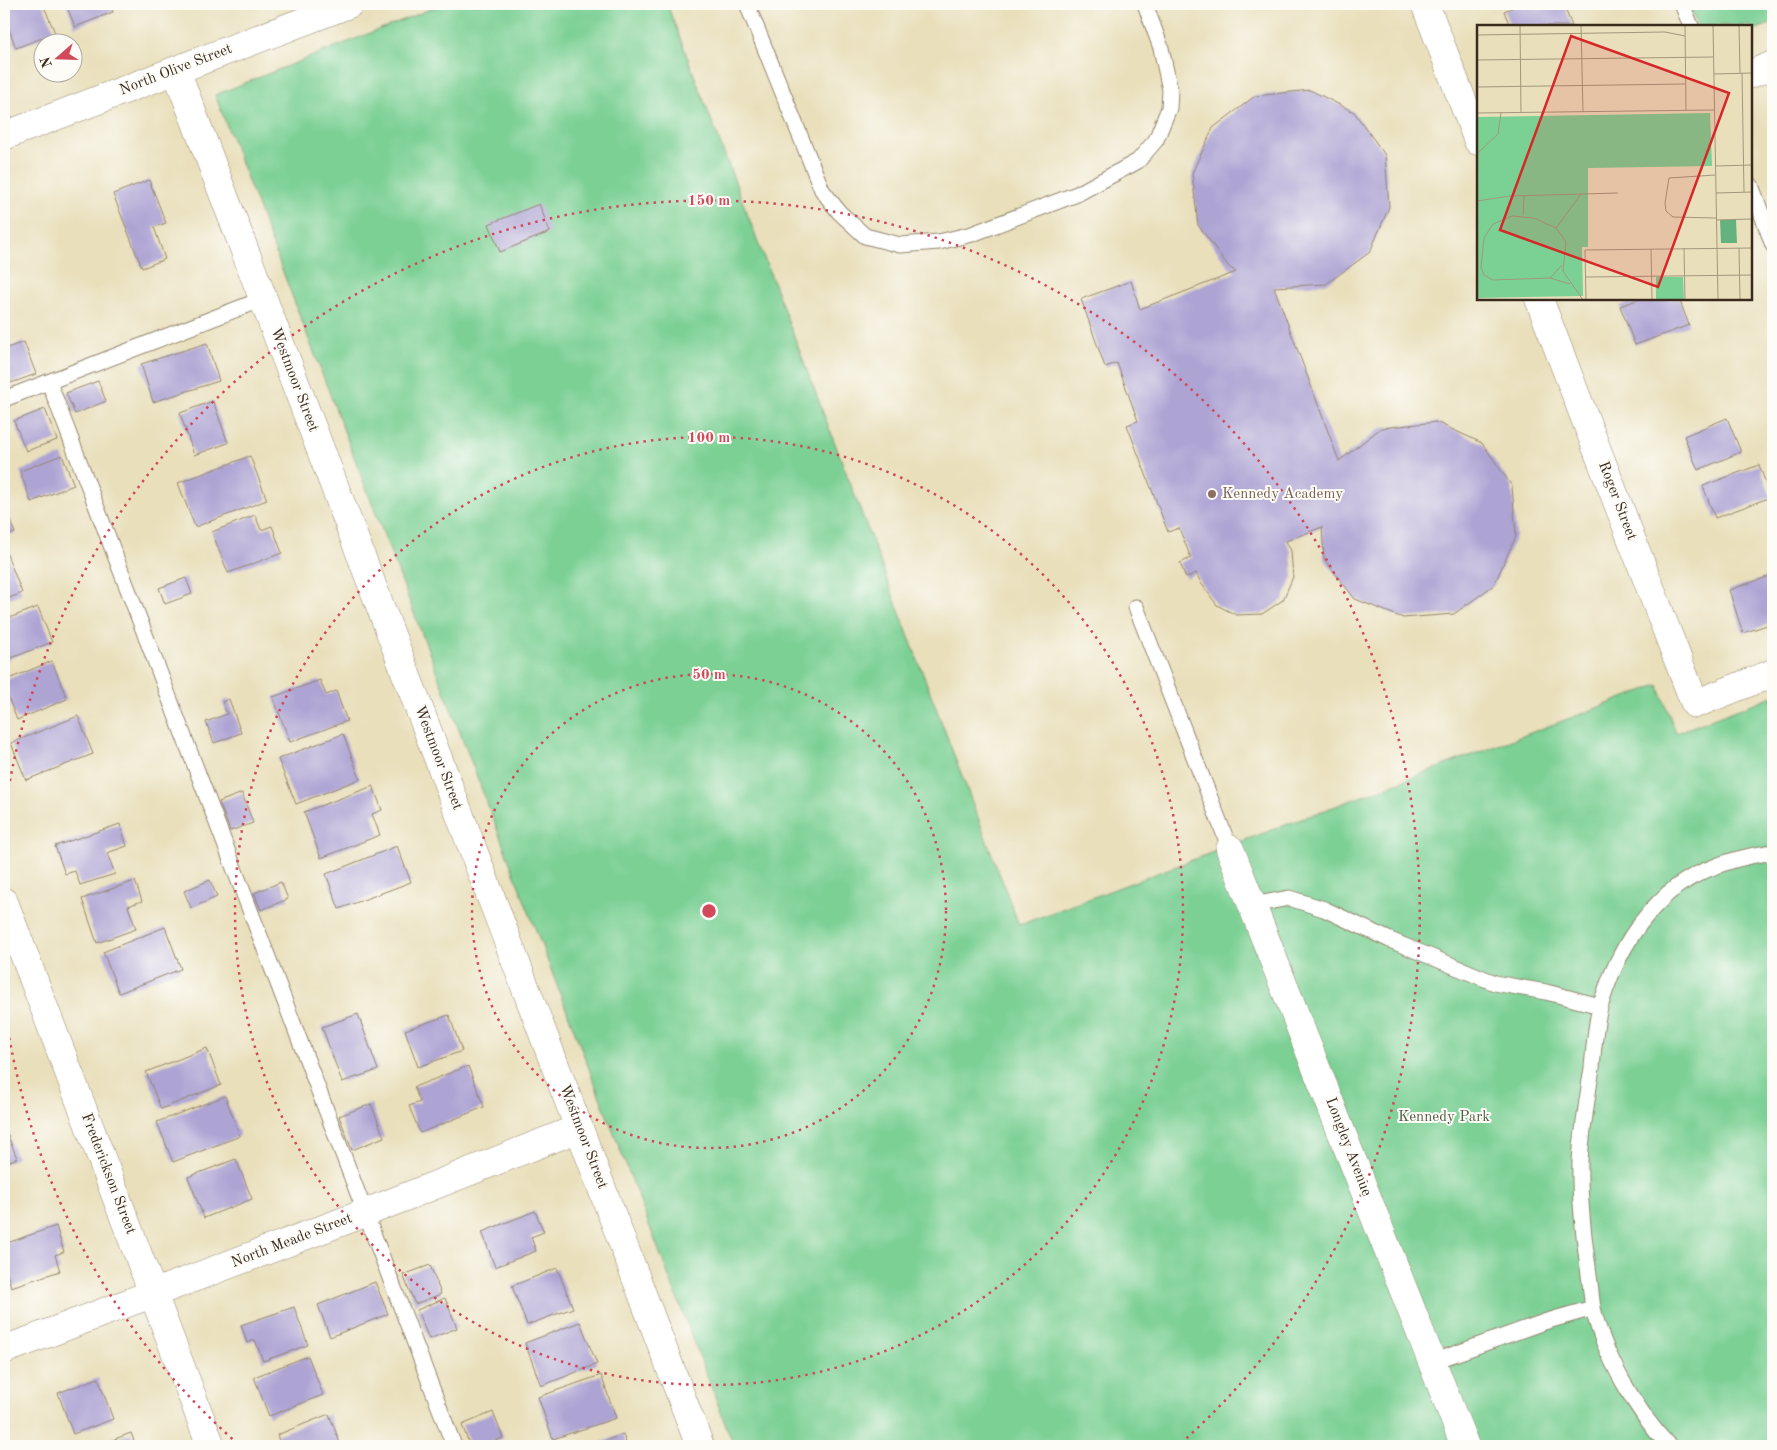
<svg xmlns="http://www.w3.org/2000/svg" width="1777" height="1450" font-family="'Old Standard TT',serif">
  <style>
    .green { fill: #7bd094; stroke: #5b7d59 }
    .building { fill: #aea4d4 }
    .lines { fill: none; stroke-linecap: round; stroke-linejoin: round }
    .service-casing { stroke: #92846c; stroke-width: 17 }
    .minor-casing { stroke: #92846c; stroke-width: 29 }
    .tertiary-casing { stroke: #92846c; stroke-width: 29 }
    .service { stroke: #fff; stroke-width: 15 }
    .minor { stroke: #fff; stroke-width: 28 }
    .tertiary { stroke: #fff; stroke-width: 28 }
    .ring { fill: none; stroke: #d1495b; stroke-width: 2.5; stroke-dasharray: 2.5 5 }
    .education-dot { fill: #8d6e63; stroke: #fdfcf7; stroke-width: 2 }
    .labels { text-anchor: middle; dominant-baseline: central; stroke-width: 4; stroke-linejoin: round; paint-order: stroke }
    .street-label { font-size: 15px; fill: #3b2a1e; stroke: #fdfcf7 }
    .education-label { font-size: 15px; fill: #785e54; stroke: #fdfcf7; text-anchor: start }
    .park-label { font-size: 15px; fill: #4e5c41; stroke: #fdfcf7 }
    .inset-road { fill: none; stroke: #a3977c; stroke-width: 1 }
    .view { fill: #d62828; fill-opacity: 0.15; stroke: #d62828; stroke-width: 2.5 }
    .inset-edge { fill: none; stroke: #3b2a1e; stroke-width: 2.5 }
    .centre { fill: #d1495b; stroke: #fdfcf7; stroke-width: 2.5 }
    .ring-label { font-size: 15px; text-anchor: middle; font-weight: bold; fill: #d1495b; stroke: #fdfcf7; stroke-width: 4; stroke-linejoin: round; paint-order: stroke }
  </style>
  <rect width="100%" height="100%" fill="#fdfcf7"/>
  <filter id="ink" filterUnits="userSpaceOnUse"><feTurbulence type="fractalNoise" baseFrequency=".02" numOctaves="2"/><feDisplacementMap in="SourceGraphic" scale="10" xChannelSelector="R" yChannelSelector="G"/><feConvolveMatrix kernelMatrix="1 2 1 2 8 2 1 2 1" color-interpolation-filters="sRGB"/></filter>
  <filter id="wash" filterUnits="userSpaceOnUse"><feTurbulence type="fractalNoise" baseFrequency=".0096" numOctaves="4" result="noise"/><feDisplacementMap in="SourceGraphic" scale="20" xChannelSelector="R" yChannelSelector="G"/><feGaussianBlur stdDeviation="1.12" result="paint"/><feColorMatrix in="noise" values="0 0 0 0 0 0 0 0 0 0 0 0 0 0 0 0 0 1.4 0 .05"/><feComposite in="paint" operator="in"/></filter>
  <g filter="url(#wash)">
    <rect width="100%" height="100%" fill="#e9dfbb"/>
    <path class="green" d="M443,4H667L1019,925L1658,685L1676,733L1773,696V1446H734L215,95Z
      M1689,4H1773V23L1751,31V26H1697Z"/>
    <g id="blocks">
      <path class="building" d="M4,4H43L55,33L16,48L4,16Z
        M66,4H110L113,12L75,27Z
        M1522,4H1563L1572,26H1510L1504,11Z
        M1310,90L1354,112L1385,155L1389,207L1370,252L1326,284L1274,287L1339,461L1381,428L1436,422L1482,443L1512,486L1516,536L1494,585L1454,614L1403,618L1355,599L1324,559L1322,527L1286,541L1291,551L1293,577L1283,600L1262,614L1236,615L1217,605L1201,583L1196,573L1186,578L1180,563L1191,558L1179,528L1168,532L1127,425L1138,421L1117,363L1105,367L1081,299L1131,281L1140,309L1236,272L1229,267L1198,225L1192,173L1213,128L1255,96Z
        M149,180L166,223L154,227L165,259L142,268L113,194Z
        M539,204L550,232L500,252L489,224Z
        M1640,299H1679L1689,325L1635,345L1620,306Z
        M24,342L36,374L11,383L4,364V349Z
        M207,343L219,381L153,402L141,364Z
        M98,381L106,401L75,414L66,393Z
        M213,401L228,443L194,455L180,413Z
        M45,409L57,440L26,451L14,421Z
        M1727,418L1741,452L1698,470L1684,436Z
        M62,455L74,485L31,502L20,471Z
        M250,456L267,500L195,527L178,483Z
        M1759,465L1771,497L1715,518L1703,486Z
        M4,504L15,533L4,537Z
        M255,515L261,530L272,526L282,553L228,573L212,532Z
        M6,552L22,593L4,600V553Z
        M1773,575V623L1743,633L1729,590Z
        M186,578L192,594L165,604L159,588Z
        M38,607L52,642L4,661V620Z
        M52,661L67,699L17,720L4,687V681Z
        M320,680L326,695L336,691L347,721L290,742L273,697Z
        M229,699L241,733L214,743L206,722L227,714L222,702Z
        M78,716L93,754L26,780L11,743Z
        M343,734L360,779L296,804L278,759Z
        M373,786L382,810L372,814L380,835L321,858L304,812Z
        M242,793L253,823L230,831L219,802Z
        M120,824L127,846L107,853L115,874L80,885L75,871L65,874L55,846Z
        M397,846L411,882L339,909L326,874Z
        M210,880L217,897L191,908L184,891Z
        M135,881L142,901L128,906L136,929L97,943L82,899Z
        M281,882L288,899L261,910L254,893Z
        M165,927L181,969L119,993L103,952Z
        M358,1014L378,1070L342,1082L322,1027Z
        M449,1015L462,1051L418,1067L405,1030Z
        M207,1048L221,1085L161,1109L146,1072Z
        M468,1066L484,1107L420,1133L409,1106L420,1102L414,1087Z
        M225,1096L240,1136L173,1162L157,1122Z
        M371,1104L384,1137L352,1150L339,1116Z
        M4,1126L17,1158L4,1164Z
        M236,1159L252,1199L204,1218L188,1177Z
        M535,1211L544,1232L531,1237L536,1251L495,1267L482,1232Z
        M56,1226L64,1252L55,1255L60,1271L11,1287L4,1264V1244Z
        M430,1265L441,1294L415,1304L403,1275Z
        M557,1268L573,1308L527,1325L512,1286Z
        M375,1282L388,1314L330,1337L318,1305Z
        M445,1298L457,1328L429,1339L417,1310Z
        M294,1307L308,1345L263,1361L255,1340L247,1343L241,1325Z
        M580,1322L597,1364L541,1386L525,1343Z
        M308,1356L323,1395L269,1416L254,1377Z
        M601,1375L616,1418L553,1439L538,1397Z
        M98,1378L113,1419L73,1434L58,1393Z
        M493,1412L503,1438L482,1446H470L462,1425Z
        M329,1414L341,1446H281L277,1435Z
        M131,1433L136,1446H96Z
        M623,1434L627,1446H592Z"/>
    </g>
  </g>
  <g filter="url(#ink)">
    <use href="#blocks" fill-opacity="0" stroke="#92846c" stroke-width="1"/>
    <g class="lines">
      <defs>
        <path id="service" d="M747,4L822,190L839,212L865,236L900,245L939,242L972,234L1077,194L1138,161L1156,140L1169,108L1170,90L1161,48L1145,4
          M1682,4L1691,26
          M1751,185L1773,245
          M49,382L454,1446
          M4,399L263,299
          M1136,607L1230,849
          M1253,905L1289,898L1324,909L1390,940L1495,983L1546,992L1600,1006
          M1432,1362L1544,1322L1593,1308
          M1669,1446C1637,1413 1603,1353 1593,1308C1591,1295 1590,1280 1588,1267C1583,1232 1579,1197 1580,1161C1582,1130 1587,1099 1592,1068C1594,1047 1595,1024 1601,1004C1612,968 1631,930 1658,903C1688,871 1731,858 1773,852"/>
        <path id="minor" d="M1425,4L1478,141
          M1751,74L1773,65
          M1539,299L1695,704L1773,673
          M1230,849L1465,1446
          M4,902L211,1446
          M4,1350L365,1213L579,1128"/>
        <path id="tertiary" d="M176,70L700,1446
          M4,136L349,4"/>
      </defs>
      <use href="#service" class="service-casing"/>
      <use href="#minor" class="minor-casing"/>
      <use href="#tertiary" class="tertiary-casing"/>
      <use href="#service" class="service"/>
      <use href="#minor" class="minor"/>
      <use href="#tertiary" class="tertiary"/>
    </g>
  </g>
  <g class="ring">
    <circle cx="709" cy="911" r="237"/>
    <circle cx="709" cy="911" r="474"/>
    <path d="M238 1444A711 711 0 0 1 4 1004M4 818A711 711 0 1 1 1180 1444"/>
  </g>
  <circle class="education-dot" cx="1212" cy="494" r="5"/>
  <g class="labels">
    <g class="street-label">
      <text transform="translate(176 70) rotate(-21)">North Olive Street</text>
      <text transform="translate(294 380) rotate(69)">Westmoor Street</text>
      <text transform="translate(1617 501) rotate(69)">Roger Street</text>
      <text transform="translate(438 758) rotate(69)">Westmoor Street</text>
      <text transform="translate(583 1137) rotate(69)">Westmoor Street</text>
      <text transform="translate(1348 1147) rotate(69)">Longley Avenue</text>
      <text transform="translate(108 1174) rotate(69)">Frederickson Street</text>
      <text transform="translate(292 1241) rotate(-21)">North Meade Street</text>
    </g>
    <g class="education-label">
      <text x="1222" y="494">Kennedy Academy</text>
    </g>
    <g class="park-label">
      <text x="1444" y="1117">Kennedy Park</text>
    </g>
  </g>
  <g transform="translate(1477 25)">
    <rect width="275" height="275" fill="#e9dfbb"/>
    <path d="M233,88L235,141L111,143V222H105L106,271L0,273V92ZM179,252H206L207,274H179Z" fill="#7bd094"/>
    <path d="M243,195H259L260,218H244Z" fill="#64b27e"/>
    <path class="inset-road" d="M43,0L44,88M104,0L106,87M208,0L209,85M236,0L241,275M262,0L263,48M0,10L188,7L208,11M0,35L236,32M265,48L267,167M237,49L275,48M0,62L208,59M0,88L237,85M0,129L21,109L24,88M238,141L275,140M238,150L192,153L188,178L189,186L196,192L239,193M239,168L275,167M0,176L33,171L141,168M46,190L47,171M239,195L275,194M79,203L104,169M207,223L208,275M262,223L263,275M174,224L175,275M85,240L73,253L16,255L7,250L4,242L7,213L16,199L35,191L57,193L79,203L89,217L86,246L106,275M109,252L275,250M73,253L93,259M109,275L108,225L275,223"/>
    <path class="view" d="M94,11L252,68L181,262L23,205Z"/>
    <rect width="275" height="275" class="inset-edge"/>
  </g>
  <circle cx="709" cy="911" r="8" class="centre"/>
  <g class="ring-label">
    <text x="709" y="205">150 m</text>
    <text x="709" y="442">100 m</text>
    <text x="709" y="679">50 m</text>
  </g>
  <rect width="1777" height="1450" fill="none" stroke="#fdfcf7" stroke-width="20"/>
  <g transform="translate(58 58) rotate(250)"><circle r="24" fill="#fdfcf7" stroke="#afa8a0"/>
  <path d="M0-4L9 19L0 12L-9 19Z" fill="#d1495b"/>
  <text y="-8" font-size="14" font-weight="bold" text-anchor="middle" fill="#3b2a1e">N</text>
  </g>
</svg>
